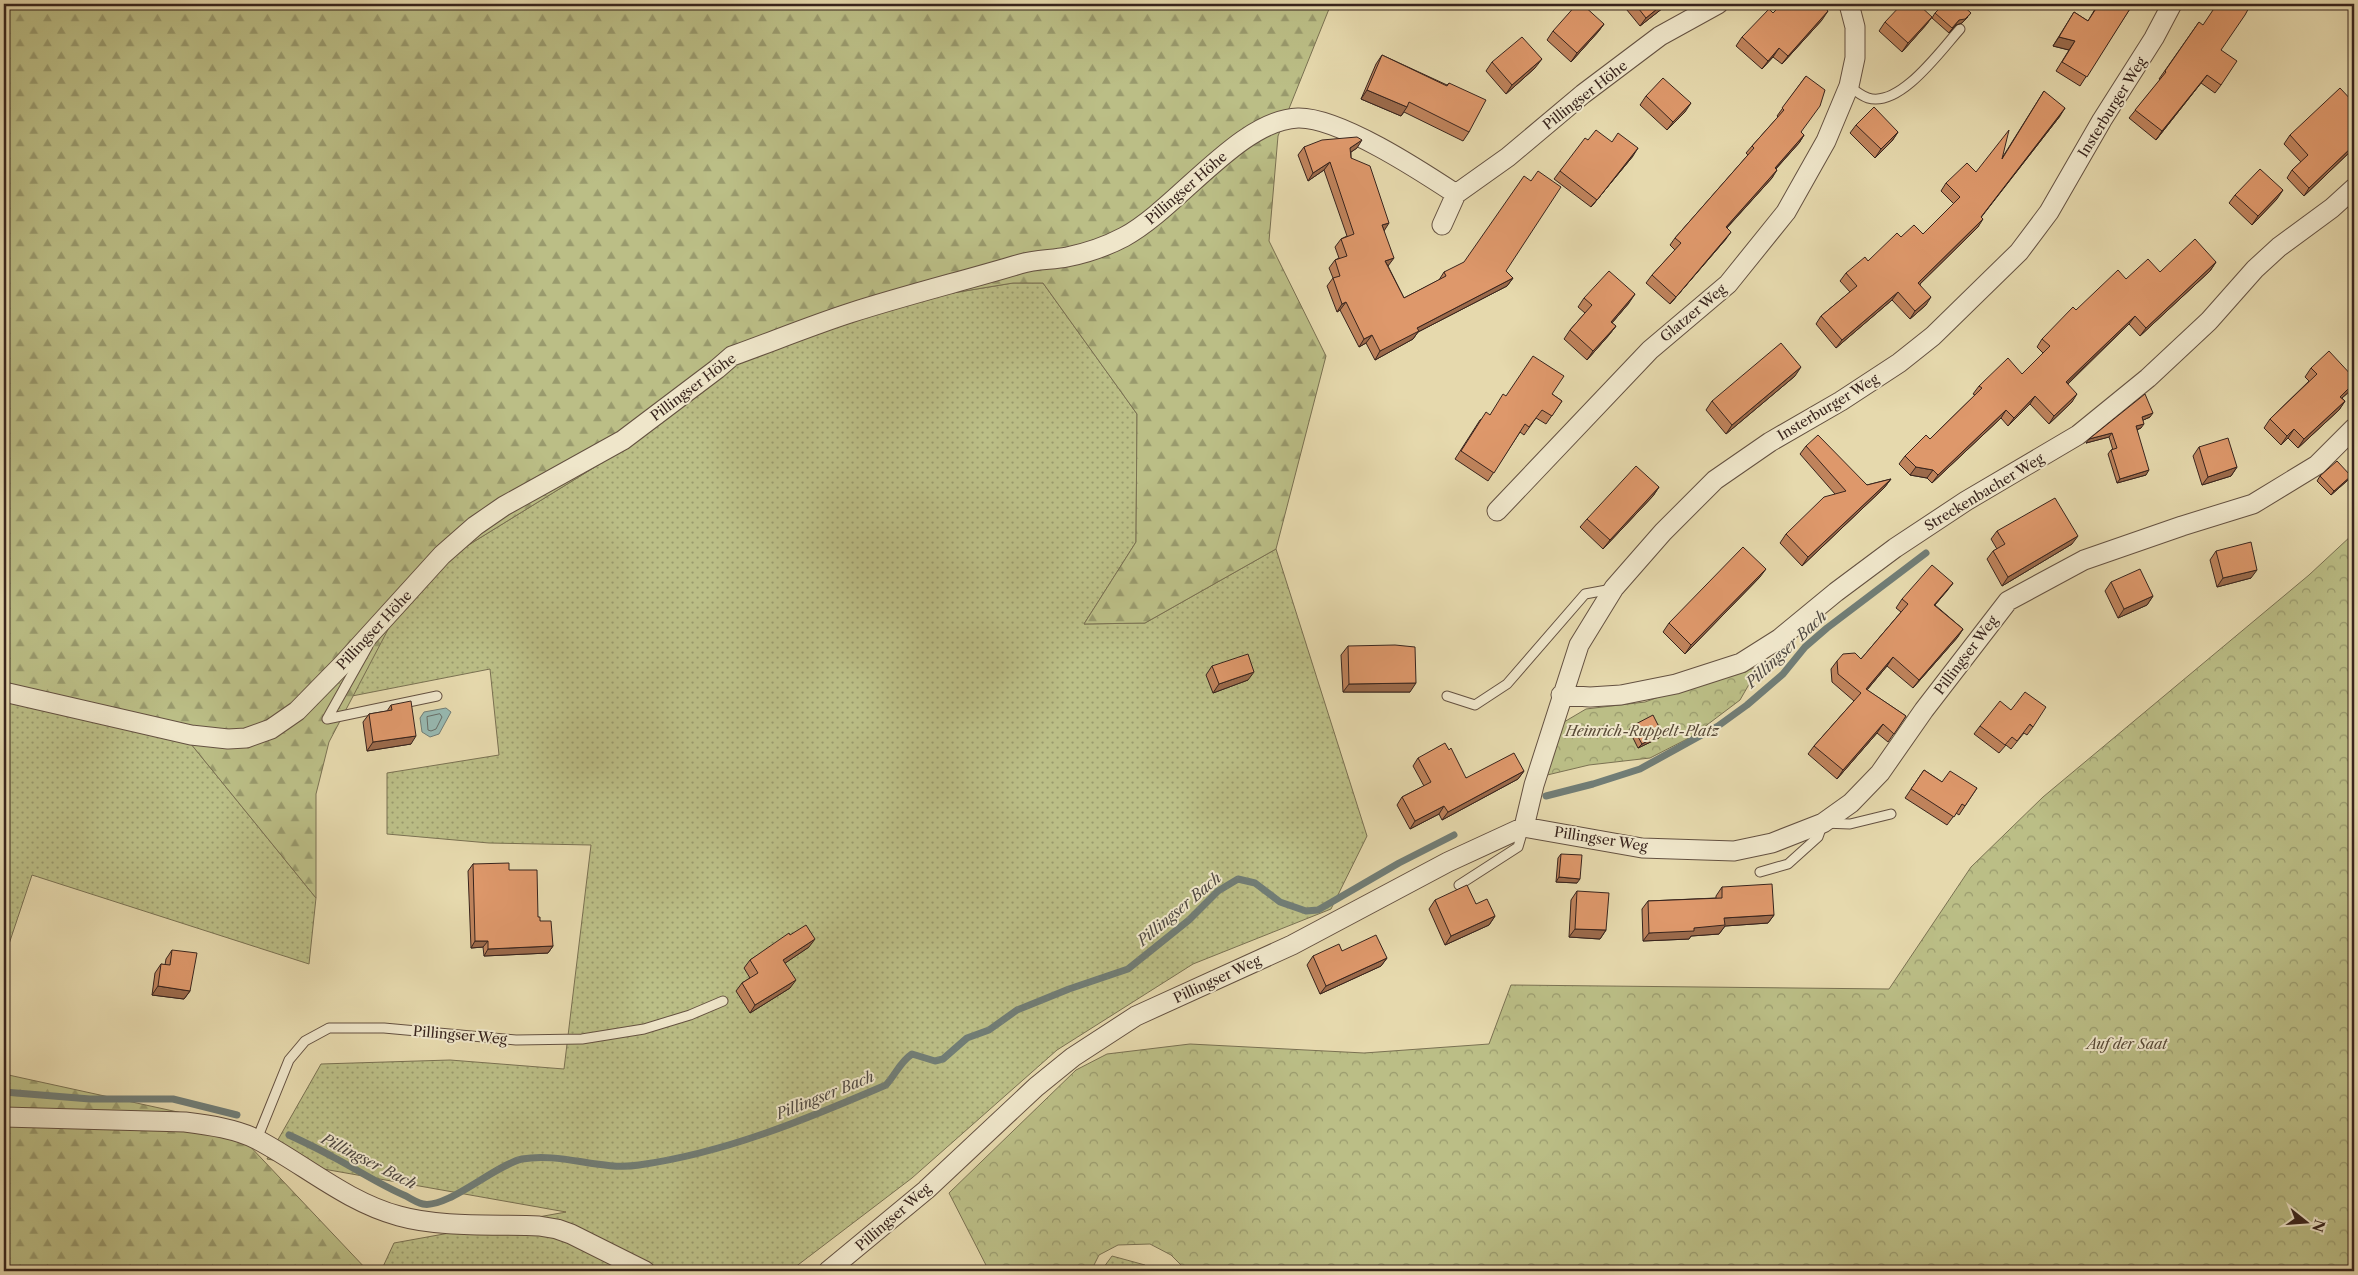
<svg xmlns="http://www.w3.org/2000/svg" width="2358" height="1275" font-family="'Libre Caslon Text',serif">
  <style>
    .grass { fill: url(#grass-dots); stroke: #7a7152 }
    .forest { fill: url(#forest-firs); stroke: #7a7152 }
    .park { fill: url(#park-crowns); stroke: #7a7152 }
    .water { fill: #97b9b1; stroke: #717d76 }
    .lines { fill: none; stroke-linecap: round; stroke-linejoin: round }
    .shore { stroke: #686e67; stroke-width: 1 }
    .stream { stroke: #717d76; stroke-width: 7 }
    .lane-casing { stroke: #645141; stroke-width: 11 }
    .street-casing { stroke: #645141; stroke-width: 21 }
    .lane { stroke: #efe6ca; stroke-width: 9 }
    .street { stroke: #efe6ca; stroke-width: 19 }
    .wall { fill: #bf835c; stroke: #38241d }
    .shaded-wall { fill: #9b6a4b; stroke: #38241d }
    .building { fill: #de986b; stroke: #38241d }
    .labels { text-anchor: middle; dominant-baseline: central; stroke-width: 4; stroke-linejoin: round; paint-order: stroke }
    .street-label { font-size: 14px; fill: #38241d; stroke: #efe6ca }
    .park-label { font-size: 14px; font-style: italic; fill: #594a37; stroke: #efe6ca }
    .water-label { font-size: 15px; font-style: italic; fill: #504942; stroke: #efe6ca }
  </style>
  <defs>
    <pattern id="grass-dots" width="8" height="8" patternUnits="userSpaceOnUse" patternTransform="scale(1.25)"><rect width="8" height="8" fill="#bbbe86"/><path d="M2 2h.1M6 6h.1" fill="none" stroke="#999a6d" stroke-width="1.8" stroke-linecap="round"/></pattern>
    <pattern id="forest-firs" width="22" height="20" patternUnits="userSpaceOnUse" patternTransform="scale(1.25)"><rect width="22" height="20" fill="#bbbe86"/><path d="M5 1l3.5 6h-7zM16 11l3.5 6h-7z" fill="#999a6d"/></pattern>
    <pattern id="park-crowns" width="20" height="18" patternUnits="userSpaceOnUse" patternTransform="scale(1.25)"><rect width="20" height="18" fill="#bbbe86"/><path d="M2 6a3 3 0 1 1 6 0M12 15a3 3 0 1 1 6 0" fill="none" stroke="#999a6d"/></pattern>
  </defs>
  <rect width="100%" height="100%" fill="#e6d9ad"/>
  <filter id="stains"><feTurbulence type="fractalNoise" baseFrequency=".004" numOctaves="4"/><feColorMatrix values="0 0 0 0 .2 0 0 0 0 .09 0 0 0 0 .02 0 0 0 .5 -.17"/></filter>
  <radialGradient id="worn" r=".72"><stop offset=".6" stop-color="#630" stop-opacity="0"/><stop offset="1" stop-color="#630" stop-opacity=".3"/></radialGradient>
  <path class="grass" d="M1013,283H1043L1137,414L1136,542L1084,624L1145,623L1276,549L1367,836L1331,909L1193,964L1057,1050L912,1178L790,1271H381L394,1243L566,1212L267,1159L321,1064L450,1060L564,1069L591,845L489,843L387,834V773L499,755L490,669L352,696L415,578L624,449L741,352L856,309Z
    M4,689L191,744L316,898L309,964L32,875L4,959Z
    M1112,1256L1145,1265L1144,1271H1101Z"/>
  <path class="forest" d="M4,4H1331L1278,136L1269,241L1326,356L1276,549L1145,623L1084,624L1136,542L1137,414L1043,283H1013L856,309L741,352L624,449L415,578L329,742L316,794V898L191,744L4,689Z
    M4,1074L228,1123L368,1271H4Z"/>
  <path class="park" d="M2352,535H2354V1271H1187L1171,1255L1150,1244L1118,1245L1099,1255L1091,1271H989L949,1193L1076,1070L1107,1054L1190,1044L1364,1053L1489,1044L1511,985L1889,989L1971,867L2043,797L2309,575Z
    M1759,667L1740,700L1691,737L1650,758L1589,765L1543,776L1564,722L1586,709L1645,702L1703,681Z"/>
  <path class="water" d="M446,708L451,712L439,734L430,737L422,732L420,718L424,712Z"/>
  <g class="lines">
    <path class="shore" d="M440,714L442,717L436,729L431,731L428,730L427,717Z"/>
    <path class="stream" d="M1546,796L1593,784L1640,769L1718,726L1747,705L1783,674L1805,647L1827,628L1926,553
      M4,1092L90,1099H173L237,1115
      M289,1135C304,1142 319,1149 333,1157C358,1170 380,1185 406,1196C411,1199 418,1203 423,1204C447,1209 495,1165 522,1159C561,1152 600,1171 639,1165C725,1153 807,1119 886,1085C896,1074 900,1062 912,1054L935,1061L943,1059L967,1038L989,1030L1017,1010L1069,989L1128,969L1189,920L1218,891L1238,879L1255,883L1280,902L1306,911L1318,910L1399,863L1454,835"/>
    <defs>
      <path id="lane" d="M1849,86C1854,90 1862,96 1868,98C1900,108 1941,50 1960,29
        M368,646L327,719L437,696
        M1447,696L1475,705L1507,684L1585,594L1612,589
        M1760,872L1788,864L1818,837L1823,823L1850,824L1891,814
        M1459,885L1518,847L1523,830
        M257,1139L289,1060L305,1041L329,1028H384L516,1040L582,1039L644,1029L690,1015L723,1001"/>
      <path id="street" d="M1442,225L1456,194
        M1497,511L1650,350L1728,284L1786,212L1826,141L1849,86L1855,58V27L1849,4
        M4,692L191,735L228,739L246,738L271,729L297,711L343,664L442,555L475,526L504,506L623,440L717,369L732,356C771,342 810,326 850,313C906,295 963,281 1020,264C1036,259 1052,260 1067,257C1087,253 1107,246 1124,237C1178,208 1239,120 1298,118C1339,117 1421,171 1456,194L1508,157L1583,94L1660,36L1718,4
        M1561,695L1590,697L1621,695L1676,684L1741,663L1779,639L1836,592L1895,548L1966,501L2078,435L2148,378L2209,321L2255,269L2279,247L2332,208L2354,188
        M1524,827L1534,785L1579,645L1614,588L1663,532L1715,480L1770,442L1841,401L1899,363L1933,336L2019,252L2049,212L2102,120L2154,38L2172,4
        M4,1117L185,1122C209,1125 237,1129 258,1140C305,1165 347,1202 399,1216C442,1228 495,1224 539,1226L557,1229L571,1234L645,1271
        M828,1271L926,1190L1036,1087L1073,1057L1136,1016L1292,945L1448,862L1524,827L1642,848L1734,851L1772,843L1823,823L1851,803L1880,773L1924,710L2008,601L2084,560L2182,526L2253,504L2317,465L2354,428"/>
    </defs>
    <use href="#lane" class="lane-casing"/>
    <use href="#street" class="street-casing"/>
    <use href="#lane" class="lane"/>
    <use href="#street" class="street"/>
  </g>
  <path class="wall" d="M1622,4H1668L1640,26Z
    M2098,4H2133L2080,86L2056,71L2069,50L2053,46L2074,12L2088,21Z
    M1773,13L1822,20L1782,64L1773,57L1762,69L1736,46L1742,37Z
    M1935,13L1968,17L1962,23L1956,25L1949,33L1932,18Z
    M1932,17L1926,25L1902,52L1879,31L1885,22Z
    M2199,22L2221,50V85L2215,93L2201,83L2156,140L2129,118L2160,80L2159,79Z
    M1604,24L1598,32L1571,62L1547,40L1553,31Z
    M1382,55L1447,85L1449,83L1469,132L1463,141L1404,112L1401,116L1361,99L1376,64Z
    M1492,62L1535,68L1506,94L1486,71Z
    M1806,76L1801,132L1804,135L1799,143L1776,169L1772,178L1727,228L1726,239L1670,304L1646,283L1652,275L1675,250L1670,245L1675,238L1748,155L1746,153L1752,146L1778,117L1777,116Z
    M2044,91L2060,116L1981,217L1978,227L1920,284L1926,305L1910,319L1892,300L1836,348L1816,324L1821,316L1850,292L1840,281L1846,273L1868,261L1901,237L1923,234L1954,204L1941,191L1946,183L1976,172L2002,158Z
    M1646,96L1685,112L1667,130L1640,105Z
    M1856,125L1898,132L1892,141L1875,158L1850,133Z
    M2290,135L2354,148L2304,196L2287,178L2292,170L2301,162L2284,144Z
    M1588,140L1633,156L1591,207L1554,179L1560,171Z
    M1304,147L1357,148L1351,152V158L1384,231L1388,266L1404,298L1439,280L1444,272L1506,271L1513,278L1507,286L1418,332L1413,339L1375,360L1366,343L1359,347L1340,310L1337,312L1327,286L1333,278L1329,268L1335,260L1339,258L1335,247L1341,239L1347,236L1324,170L1308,181L1298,155Z
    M2235,195L2277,199L2252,225L2229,203Z
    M2216,262L2210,271L2140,336L2129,324L2068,384L2072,402L2049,424L2030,404L2008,426L2001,418L1932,483L1927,478L1910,475L1899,464L1905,456L1930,439L1975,395L1973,394L1979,386L2022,374L2043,353L2037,347L2042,339L2076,310L2126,279L2160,272Z
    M1584,298L1629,303L1612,323L1616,326L1609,335L1587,360L1564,339L1570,330L1585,313L1578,307Z
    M2311,368L2354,378V385L2351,390L2342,398L2345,401L2339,410L2298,448L2288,438L2281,445L2264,428L2270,419L2309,381L2305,377Z
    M1795,376L1726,434L1706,410L1712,401Z
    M1552,394L1562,401L1546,424L1536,418L1524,435L1520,432L1488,481L1455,459L1480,420L1490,415Z
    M2150,417L2143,420L2141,428L2137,430L2146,475L2117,483L2108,454L2111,450H2113L2109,437L2086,443Z
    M1806,446L1867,485L1891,479L1884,488L1802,566L1780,543L1786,534L1835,494L1800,454Z
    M2199,447L2237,467L2231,476L2202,485L2193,456Z
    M2320,476L2348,480L2331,495L2317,481Z
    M1659,487L1653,496L1603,549L1580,527L1587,519Z
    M1997,531L2072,544L2002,586L1987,559L1993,551L1997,549L1991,539Z
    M2216,551L2251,578L2217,587L2210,560Z
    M1760,577L1685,654L1663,632L1669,623Z
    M2111,582L2153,596L2147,605L2118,618L2105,591Z
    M1953,583L1935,605L1963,629L1957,638L1913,688L1887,666L1867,690L1906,716L1888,742L1877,733L1837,779L1808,754L1814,746L1854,701L1832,682L1831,669L1837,661L1861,659L1901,612L1896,608L1902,599Z
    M1348,646L1410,692H1343L1341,655Z
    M1212,666L1248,680L1213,693L1206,675Z
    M391,705L411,744L367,751L363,722L369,714L387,711Z
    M2011,710L2033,727L2027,735L2024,733L2011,749L2006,745L1999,753L1974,734L1980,726Z
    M1632,726L1662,733L1659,738L1638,748L1629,730Z
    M1418,758L1466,778L1524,771L1518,779L1442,820L1439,814L1410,829L1397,805L1402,797L1424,786L1413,766Z
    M1924,770L1942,782L1977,788L1959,815L1956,813L1947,825L1905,798Z
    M1561,854L1577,883L1556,882L1558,858Z
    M473,864L509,870L538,917L553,946L548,953L484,956L483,947L471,948L468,871Z
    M1722,887L1774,915L1768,923L1725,926L1719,934L1691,936L1689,939L1643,941L1642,909L1648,901L1716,898V896Z
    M1577,891L1606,930L1600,939L1569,937L1571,900Z
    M1435,900L1476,904L1495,916L1489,925L1445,945L1429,909Z
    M790,935L809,947L785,963L790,988L750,1013L736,991L742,983L750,978L744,968L750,960Z
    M172,950L190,991L184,999L152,995L155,973L161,964L165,965L166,959Z
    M1342,951L1387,958L1381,966L1320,994L1307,965L1313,956Z"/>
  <path class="shaded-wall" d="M1663,4H1668L1640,26L1646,18Z
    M1828,11L1822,20L1782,64L1788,56Z
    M1971,13L1962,23L1956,25L1949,33L1959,20Z
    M1932,17L1926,25L1902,52L1908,43Z
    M1604,24L1598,32L1571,62L1577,53Z
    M2059,37L2075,41L2069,50L2053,46Z
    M1779,48L1773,57L1762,69L1768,61Z
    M1542,59L1535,68L1506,94L1512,85Z
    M2207,75L2201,83L2156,140L2162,131Z
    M1367,90L1407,107L1401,116L1361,99Z
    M1691,103L1685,112L1667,130L1673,122Z
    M2065,108L2060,116L1976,224L1981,217Z
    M1898,132L1892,141L1875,158L1881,149Z
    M1804,135L1799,143L1770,175L1775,168Z
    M1362,140L1357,148L1345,156L1350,148Z
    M2354,145V148L2304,196L2309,188Z
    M1638,148L1633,156L1591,207L1597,200Z
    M1330,162L1324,170L1308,181L1313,173Z
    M1777,170L1772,178L1721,234L1726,227Z
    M2283,190L2277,199L2252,225L2258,216Z
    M1983,219L1978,227L1913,291L1918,283Z
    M1389,223L1384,231L1382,225Z
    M1731,232L1726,239L1670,304L1676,297Z
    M1394,258L1388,266L1385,261Z
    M2216,262L2210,271L2140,336L2146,328Z
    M1513,278L1507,286L1418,332L1413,339L1375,360L1380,351L1417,328Z
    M1898,292L1892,300L1836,348L1842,340Z
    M1635,294L1629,303L1605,331L1611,322Z
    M1931,297L1926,305L1910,319L1915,311Z
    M1346,302L1340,310L1337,312L1342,304Z
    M2135,316L2129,324L2060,390L2066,382Z
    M1616,326L1609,335L1587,360L1593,351Z
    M1372,335L1366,343L1359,347L1364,339Z
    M1801,367L1795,376L1726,434L1732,425Z
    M2354,383L2351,390L2334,405L2340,397Z
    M2077,394L2072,402L2049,424L2054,416Z
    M2035,396L2030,404L2008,426L2014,418Z
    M2345,401L2339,410L2298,448L2304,439Z
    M2006,410L2001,418L1932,483L1938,475Z
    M2153,413L2150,417L2139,422L2142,417Z
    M2144,424L2141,428L2133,431L2136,426Z
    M2294,429L2288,438L2281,445L2287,436Z
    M2112,433L2109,437L2086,443L2089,439Z
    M1916,467L1933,470L1927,478L1910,475Z
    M2237,467L2231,476L2202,485L2208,477Z
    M2149,470L2146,475L2117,483L2120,479Z
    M2351,476L2348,480L2331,495L2334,491Z
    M1891,479L1884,488L1802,566L1808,557Z
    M1659,487L1653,496L1603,549L1610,540Z
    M2078,536L2072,544L2002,586L2008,577Z
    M1766,569L1760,577L1685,654L1691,645Z
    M2257,570L2251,578L2217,587L2223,578Z
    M1953,583L1947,591L1928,613L1934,605Z
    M2153,596L2147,605L2118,618L2124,609Z
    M1963,629L1957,638L1913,688L1919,680Z
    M1893,657L1887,666L1860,698L1866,689Z
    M1254,672L1248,680L1213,693L1219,684Z
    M1416,683L1410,692H1343L1349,684Z
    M1883,724L1877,733L1837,779L1843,770Z
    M1662,733L1659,738L1638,748L1642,744Z
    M416,736L411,744L367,751L373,742Z
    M1524,771L1518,779L1442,820L1448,812Z
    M1444,806L1439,814L1410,829L1415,821Z
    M1559,877L1580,879L1577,883L1556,882Z
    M1774,915L1768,923L1725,926L1719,934L1691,936L1689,939L1643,941L1649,933L1694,928L1724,918Z
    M1495,916L1489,925L1445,945L1451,936Z
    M1575,929L1606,930L1600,939L1569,937Z
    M815,939L809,947L778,968L783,960Z
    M475,941H488L483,947L471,948Z
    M553,946L548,953L484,956L488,949Z
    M1387,958L1381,966L1320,994L1326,986Z
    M796,980L790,988L750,1013L755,1005Z
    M158,986L190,991L184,999L152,995Z"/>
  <path class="building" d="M1577,4H1582L1604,24L1577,53L1553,31Z
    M1635,4H1663L1646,18Z
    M1782,4H1820L1828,11L1788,56L1779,48L1768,61L1742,37L1769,9L1773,13Z
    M1902,4H1918L1932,17L1908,43L1885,22Z
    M1944,4H1961L1971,13L1965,19L1959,20L1952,28L1935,13Z
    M2099,4H2133L2087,77L2062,62L2075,41L2059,37L2074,12L2088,21Z
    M2217,4H2251L2245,15L2221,50L2237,61L2221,85L2207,75L2162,131L2135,110L2166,72L2165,71L2199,22L2203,25Z
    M1522,37L1542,59L1512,85L1492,62Z
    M1382,55L1447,86L1449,83L1486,100L1469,132L1409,102L1407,107L1367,90Z
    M1806,76L1825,90L1820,106L1801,132L1804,135L1775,168L1777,170L1726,227L1731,232L1676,297L1652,275L1681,243L1675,238L1754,148L1752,146L1784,110L1782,108Z
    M1663,78L1691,103L1673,122L1646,96Z
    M2340,88L2354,103V145L2309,188L2292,170L2308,155L2290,135Z
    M2044,91L2065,108L1981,217L1983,219L1918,283L1931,297L1915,311L1898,292L1842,340L1821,316L1857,286L1846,273L1865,257L1868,261L1897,233L1901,237L1914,225L1923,234L1960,197L1946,183L1967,163L1976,172L2009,130L2002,159Z
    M1874,107L1898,132L1881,149L1856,125Z
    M1596,130L1612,142L1618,133L1638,148L1597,200L1560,171L1585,138L1588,140Z
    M1357,137L1362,140L1350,148L1351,158L1370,166L1389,223L1382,225L1394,258L1385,261L1404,298L1446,276L1444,272L1464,262L1524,176L1531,181L1538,171L1561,187L1506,271L1513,278L1417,328L1419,331L1380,351L1372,335L1364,339L1346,302L1342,304L1333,278L1340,276L1335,260L1347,256L1341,239L1354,234L1330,162L1313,173L1304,147L1322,140Z
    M2260,169L2283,190L2258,216L2235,195Z
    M2195,239L2216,262L2146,328L2135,316L2066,382L2077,394L2054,416L2035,396L2014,418L2006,410L1938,475L1933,470L1916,467L1905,456L1926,435L1930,439L1982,388L1979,386L2008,358L2022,374L2050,346L2042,339L2073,307L2076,310L2118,270L2126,279L2148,259L2160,272Z
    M1609,271L1635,294L1611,322L1616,326L1593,351L1570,330L1592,305L1584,298Z
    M1781,343L1801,367L1732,425L1712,401Z
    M2329,351L2354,378V383L2340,397L2345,401L2304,439L2294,429L2287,436L2270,419L2317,374L2311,368Z
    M1533,356L1564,376L1552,394L1562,401L1552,416L1542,410L1529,427L1525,424L1494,473L1461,451L1486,412L1490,415L1503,394L1506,396Z
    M2145,394L2153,413L2142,417L2144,424L2136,426L2149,470L2120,479L2111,450L2117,448L2112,433L2089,439Z
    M1818,435L1867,485L1891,479L1808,557L1786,534L1824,497L1846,491L1806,446Z
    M2228,438L2237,467L2208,477L2199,447Z
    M2337,461L2351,476L2334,491L2320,476Z
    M1636,466L1659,487L1610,540L1587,519Z
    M2055,498L2078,536L2008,577L1993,551L2005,544L1997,531Z
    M2251,542L2257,570L2223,578L2216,551Z
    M1743,547L1766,569L1691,645L1669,623Z
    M1932,565L1953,583L1934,605L1963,629L1919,680L1893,657L1866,689L1906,716L1894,734L1883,724L1843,770L1814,746L1861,693L1838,674L1837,661L1843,654L1855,653L1861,659L1908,604L1902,599Z
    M2140,569L2153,596L2124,609L2111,582Z
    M1395,645L1415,647L1416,683L1349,684L1348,646Z
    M1248,654L1254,672L1219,684L1212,666Z
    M2025,692L2046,707L2033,727L2030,724L2017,741L2012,737L2005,745L1980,726L2000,701L2011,710Z
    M411,701L416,736L373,742L369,714L392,710L391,705Z
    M1653,715L1662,733L1642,744L1632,726Z
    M1445,743L1449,750L1451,748L1466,778L1514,753L1524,771L1448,812L1444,806L1415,821L1402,797L1431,782L1418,758Z
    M1924,770L1942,782L1950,771L1977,788L1965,806L1962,804L1954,817L1911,789Z
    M1561,854L1582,855L1580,879L1559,877Z
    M509,863V870H537L538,917H540V921H551L553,946L488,949V941H475L473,864Z
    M1772,884L1774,915L1724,918L1725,925L1694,928V931L1649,933L1648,901L1722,898V887Z
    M1467,885L1476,904L1487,899L1495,916L1451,936L1435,900Z
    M1577,891L1609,893L1606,930L1575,929Z
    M806,925L815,939L783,960L796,980L755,1005L742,983L758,973L750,960L789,933L790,935Z
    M1376,935L1387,958L1326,986L1313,956L1339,944L1342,951Z
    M172,950L197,953L190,991L158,986L161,964L170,965Z"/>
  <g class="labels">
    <g class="street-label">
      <text transform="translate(1585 95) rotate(-38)">Pillingser Höhe</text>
      <text transform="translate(2112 107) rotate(-58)">Insterburger Weg</text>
      <text transform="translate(1186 188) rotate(-41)">Pillingser Höhe</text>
      <text transform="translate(1693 313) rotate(-40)">Glatzer Weg</text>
      <text transform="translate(693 387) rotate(-37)">Pillingser Höhe</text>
      <text transform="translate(1828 407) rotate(-31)">Insterburger Weg</text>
      <text transform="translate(1984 492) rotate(-31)">Streckenbacher Weg</text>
      <text transform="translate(374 630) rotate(-47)">Pillingser Höhe</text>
      <text transform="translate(1966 655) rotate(-53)">Pillingser Weg</text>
      <text transform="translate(1601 839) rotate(9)">Pillingser Weg</text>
      <text transform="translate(1217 979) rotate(-25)">Pillingser Weg</text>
      <text transform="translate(460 1035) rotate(5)">Pillingser Weg</text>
      <text transform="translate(893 1217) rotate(-41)">Pillingser Weg</text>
    </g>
    <g class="park-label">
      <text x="1642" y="731">Heinrich-Ruppelt-Platz</text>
      <text x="2127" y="1044">Auf der Saat</text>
    </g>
    <g class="water-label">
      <text transform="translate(1786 649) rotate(-43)">Pillingser Bach</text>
      <text transform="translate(1179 909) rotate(-40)">Pillingser Bach</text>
      <text transform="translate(825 1095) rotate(-22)">Pillingser Bach</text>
      <text transform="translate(369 1161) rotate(27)">Pillingser Bach</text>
    </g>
  </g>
  <rect width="2358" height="1275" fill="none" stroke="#e6d9ad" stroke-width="20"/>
  <rect x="5" y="5" width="2348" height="1265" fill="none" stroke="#38241d" stroke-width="2.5"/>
  <rect x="10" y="10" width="2338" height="1255" fill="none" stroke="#38241d"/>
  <g transform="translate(2306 1222) rotate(107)" stroke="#efe6ca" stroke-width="4" paint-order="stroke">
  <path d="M0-4L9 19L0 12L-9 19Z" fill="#38241d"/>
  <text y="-8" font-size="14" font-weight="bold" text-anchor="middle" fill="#38241d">N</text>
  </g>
  <rect width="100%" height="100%" filter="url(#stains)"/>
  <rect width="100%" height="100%" fill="url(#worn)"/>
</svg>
